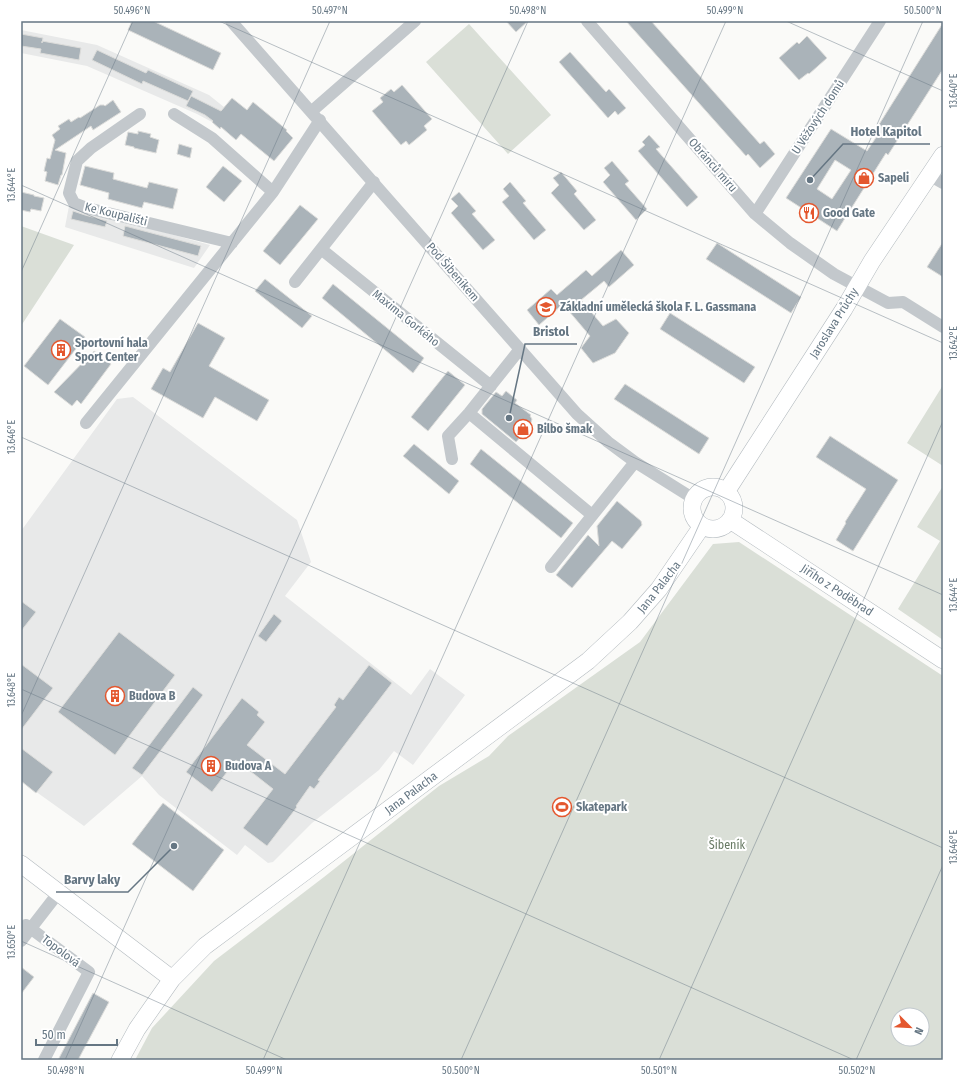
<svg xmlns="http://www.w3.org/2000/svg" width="964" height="1081" font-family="'Fira Sans Condensed',sans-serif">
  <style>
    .built { fill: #e8e9e9 }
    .green { fill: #dadfd7; fill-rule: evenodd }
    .building { fill: #aab3b9; stroke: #dcdcda; fill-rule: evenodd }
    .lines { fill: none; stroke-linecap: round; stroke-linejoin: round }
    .secondary-casing { stroke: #b3babf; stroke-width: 18 }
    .street { stroke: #c3c8cc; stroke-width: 12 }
    .secondary { stroke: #fff; stroke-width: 17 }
    .ticks { fill: none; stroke: #657683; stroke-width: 1; stroke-opacity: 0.45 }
    .labels { text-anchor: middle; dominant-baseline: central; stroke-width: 4; stroke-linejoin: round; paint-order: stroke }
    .street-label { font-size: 12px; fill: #657683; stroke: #fff }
    .poi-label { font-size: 12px; font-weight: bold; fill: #657683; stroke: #fff; text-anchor: start }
    .park-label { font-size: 12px; fill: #687a64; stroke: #fff }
    .leader { fill: none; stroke: #657683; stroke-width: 1.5 }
    .callout-dot { fill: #657683; stroke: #fff; stroke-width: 1.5 }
    .callout-label { font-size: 13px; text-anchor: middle; font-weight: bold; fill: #657683; stroke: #fff; stroke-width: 4; stroke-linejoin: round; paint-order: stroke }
    .neatline { fill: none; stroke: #657683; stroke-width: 1.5 }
    .ticks-label { font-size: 10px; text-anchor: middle; fill: #657683 }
  </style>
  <rect width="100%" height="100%" fill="#fafaf8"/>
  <path class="built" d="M21,30L97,45L209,95L224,107L212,122L197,114L87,66L21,53Z
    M69,206L210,245L194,268L65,227Z
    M133,397L297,520L311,562L285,596L411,695L430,669L465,695L413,765L394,751L379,770L312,823L273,862L268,863L245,845L237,855L159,795L142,776L84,826L21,781V531L117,399Z"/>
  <path class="green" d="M469,24L551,115L508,154L426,62Z
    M21,226L74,245L21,326Z
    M943,385V466L907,443Z
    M943,486V640L898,609L940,541L917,527Z
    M739,542L943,676V1060H135L152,1028L214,961L324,877L439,786L489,756L508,736L640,642L713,544ZM898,1015H922V1039H898Z"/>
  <path class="building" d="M132,21H153L221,53L213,70L128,30Z
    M506,21H528L516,32Z
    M626,21H651L760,144L764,141L775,154L760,168L748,154L746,156Z
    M943,23V69L888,155L886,153L837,231L786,198L831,129L867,151L877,136L873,134ZM835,160L851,170L832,199L817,189Z
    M21,34L43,38L42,43V41L81,48L79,60L40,53L41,49L21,46Z
    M807,36L827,58L809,74L808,73L799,80L779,58L797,42L799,44Z
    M97,50L146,73L148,70L193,91L188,101L143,81L142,84L92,60Z
    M570,52L606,92L609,89L626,108L618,115L615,111L608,118L559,62Z
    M402,85L432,119L424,126L427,130L409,145L406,141L401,145L372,111L383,102L380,98L391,89L394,92Z
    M191,96L221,111L232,98L247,110L253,102L287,130L286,131L293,138L274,161L241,134L236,140L221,127L220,129L212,122L213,121L205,115L186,106Z
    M113,100L121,112L93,130L91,126L55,150L66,153L62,175H61L58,185L45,181L47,172L44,171L47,158L50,159L55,140L52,135L60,129L58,126L69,119L71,122L79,117L80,118L100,105H104L105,106Z
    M138,131L151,134L150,137L159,140L156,153L134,148V147L125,145L128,132L138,134Z
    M649,135L660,147L656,149L698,197L687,207L638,151L645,145L642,142Z
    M179,144L192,148L190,158L177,154Z
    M612,161L629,181L625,184L647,209L636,220L603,182L610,175L604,168Z
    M85,166L114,173L113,179L147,188L149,182L178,189L173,209L144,202L142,208L108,199L109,193L80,185Z
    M223,166L242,181L224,202L206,187Z
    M561,172L577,191L574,194L596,220L584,230L551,193L559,185L553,178Z
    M510,182L526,201L523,203L546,230L534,240L502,202L509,196L503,189Z
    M21,192L34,195V196L44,198L41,211L31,209L30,212L21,210Z
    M459,192L476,211L472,214L495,240L483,250L451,213L458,206L451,199Z
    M300,205L318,219L280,265L263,251Z
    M73,211L85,215L107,221L105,227L71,219Z
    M125,226L201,246L198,256L123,236Z
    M943,242V277L927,267Z
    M717,243L801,297L791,313L706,259Z
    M621,250L634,265L609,287L604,281L581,300L603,326L616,319L629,333L615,353L593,363L581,348L590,336L563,304L539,325L527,310L551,289L557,295L586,270L592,276Z
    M265,279L312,316L302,328L255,291Z
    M333,284L424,358L413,373L322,298Z
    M670,313L755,367L744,383L660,329Z
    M60,319L85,337L48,385L24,366Z
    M198,323L225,338L209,366L269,400L257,421L215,397L203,418L151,389L163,368L170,372Z
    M94,351L111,364L81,404L77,400L72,406L54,392Z
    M448,371L465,385L428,431L411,417Z
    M625,384L709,438L699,454L614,399Z
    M506,391L517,400L515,403L531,415L530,416L532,419L530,426L516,442L482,414V409L496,392L502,396Z
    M830,436L898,480L853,551L836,540L846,523L845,522L866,489L816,457Z
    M414,444L459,481L449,494L403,456Z
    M481,449L573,523L561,538L470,464Z
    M617,501L641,521L642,525L622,549L612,541L572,588L556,575L588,535L599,546L597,526Z
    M21,601L36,612L21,631Z
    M274,614L282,621L266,642L258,636Z
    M119,632L175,675L115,755L58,712Z
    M21,664L53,688L21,730Z
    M369,665L392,683L318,780L320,781L314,789L310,786L296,806L297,807L267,846L243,828L273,789L236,760L212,792L186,772L242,698L259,712L257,715L265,722L247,745L285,774L336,707L334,705L339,697L343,700Z
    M193,687L203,695L142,775L132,768Z
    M21,748L53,772L36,793L21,781Z
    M163,803L224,850L193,891L132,844Z
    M21,967L34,977L21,994Z
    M93,993L109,1002L78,1060H58Z"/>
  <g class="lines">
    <defs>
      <path id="secondary" d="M692 508a21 21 0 1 1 42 0a21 21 0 1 1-42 0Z
        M726,492L844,309L872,261L943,155
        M730,520L943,660
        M21,864L172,979
        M120,1060L137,1029L172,979L205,946L588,661L630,622L659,589L702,526"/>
    </defs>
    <use href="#secondary" class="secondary-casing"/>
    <path class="street" d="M231,21L577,414L608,442L635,462L694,499
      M587,21L755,214L790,243L834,274L888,303L903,302L943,327
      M312,111L415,21
      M140,114L91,148L77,161L69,193L74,203L87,208L232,243
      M174,114L212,138L273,192
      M929,175L943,183
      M755,214L880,21
      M321,249L491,386
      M295,282L374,182
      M469,413L592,515
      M86,423L273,192L320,120
      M452,459L448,436L469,413L520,349
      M551,567L635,462
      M26,925L89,972L44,1060
      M21,941L59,892"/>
    <use href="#secondary" class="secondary"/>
  </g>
  <path class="ticks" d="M219,21L943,343M786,21L943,91M21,185L943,595M21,272L133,21M21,437L943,848M21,689L854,1060M21,716L330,21M21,941L287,1060M65,1060L528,21M263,1060L726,21M461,1060L923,21M659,1060L943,421M856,1060L943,865"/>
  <defs>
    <symbol id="shop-ring" viewBox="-11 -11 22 22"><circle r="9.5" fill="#fff" stroke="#e4572e" stroke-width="1.5"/><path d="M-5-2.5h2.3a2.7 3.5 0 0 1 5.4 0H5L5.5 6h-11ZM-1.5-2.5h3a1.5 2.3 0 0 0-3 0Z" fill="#e4572e"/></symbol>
    <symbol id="restaurant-ring" viewBox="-11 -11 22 22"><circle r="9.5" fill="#fff" stroke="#e4572e" stroke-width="1.5"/><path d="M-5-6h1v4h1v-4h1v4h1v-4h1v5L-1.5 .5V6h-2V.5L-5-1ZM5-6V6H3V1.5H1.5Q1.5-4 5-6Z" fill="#e4572e"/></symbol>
    <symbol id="school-ring" viewBox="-11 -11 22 22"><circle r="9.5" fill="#fff" stroke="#e4572e" stroke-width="1.5"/><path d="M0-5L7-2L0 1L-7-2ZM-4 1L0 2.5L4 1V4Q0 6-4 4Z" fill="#e4572e"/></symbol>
    <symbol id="building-ring" viewBox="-11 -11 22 22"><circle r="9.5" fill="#fff" stroke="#e4572e" stroke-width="1.5"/><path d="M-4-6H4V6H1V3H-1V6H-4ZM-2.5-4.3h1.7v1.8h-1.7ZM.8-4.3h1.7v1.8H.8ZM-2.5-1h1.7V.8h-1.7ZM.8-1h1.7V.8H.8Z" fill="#e4572e"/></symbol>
    <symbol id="stadium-ring" viewBox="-11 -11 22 22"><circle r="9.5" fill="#fff" stroke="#e4572e" stroke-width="1.5"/><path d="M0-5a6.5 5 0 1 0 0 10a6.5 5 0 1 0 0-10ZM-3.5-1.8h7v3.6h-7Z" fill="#e4572e"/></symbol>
  </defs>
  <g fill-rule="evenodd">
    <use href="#shop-ring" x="853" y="167" width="22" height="22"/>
    <use href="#restaurant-ring" x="798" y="202" width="22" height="22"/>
    <use href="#school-ring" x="535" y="296" width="22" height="22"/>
    <use href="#building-ring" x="50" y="339" width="22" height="22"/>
    <use href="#shop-ring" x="512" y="418" width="22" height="22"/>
    <use href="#building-ring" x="104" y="685" width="22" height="22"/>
    <use href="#building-ring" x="200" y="755" width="22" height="22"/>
    <use href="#stadium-ring" x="551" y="796" width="22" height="22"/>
  </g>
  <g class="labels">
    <g class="street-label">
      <text transform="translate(818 117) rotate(-57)">U Věžových domů</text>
      <text transform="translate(713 165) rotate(49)">Obránců míru</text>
      <text transform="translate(116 214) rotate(14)">Ke Koupališti</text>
      <text transform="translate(453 272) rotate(49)">Pod Šibeníkem</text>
      <text transform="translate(406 318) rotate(39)">Maxima Gorkého</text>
      <text transform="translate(834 323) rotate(-58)">Jaroslava Průchy</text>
      <text transform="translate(659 587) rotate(-52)">Jana Palacha</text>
      <text transform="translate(837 590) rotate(33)">Jiřího z Poděbrad</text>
      <text transform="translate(411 793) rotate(-37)">Jana Palacha</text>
      <text transform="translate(61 951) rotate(37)">Topolová</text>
    </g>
    <g class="poi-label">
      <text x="878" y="178">Sapeli</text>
      <text x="823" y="213">Good Gate</text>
      <text x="560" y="307">Základní umělecká škola F. L. Gassmana</text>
      <text x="75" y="343">Sportovní hala<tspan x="75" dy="14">Sport Center</tspan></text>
      <text x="537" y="429">Bilbo šmak</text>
      <text x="129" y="696">Budova B</text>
      <text x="225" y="766">Budova A</text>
      <text x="576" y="807">Skatepark</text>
    </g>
    <g class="park-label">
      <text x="727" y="845">Šibeník</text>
    </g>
  </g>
  <path class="leader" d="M810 180L843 144H930M509 418L525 344H577M174 846L128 892H56"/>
  <g class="callout-dot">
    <circle cx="810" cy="180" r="4"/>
    <circle cx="509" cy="418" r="4"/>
    <circle cx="174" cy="846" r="4"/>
  </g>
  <g class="callout-label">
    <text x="886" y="136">Hotel Kapitol</text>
    <text x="551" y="336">Bristol</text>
    <text x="92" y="884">Barvy laky</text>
  </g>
  <rect width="964" height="1081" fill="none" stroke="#ffffff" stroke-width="44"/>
  <g transform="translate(910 1027) rotate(114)"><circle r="19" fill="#ffffff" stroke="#c1c8cd"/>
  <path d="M0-3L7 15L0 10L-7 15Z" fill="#e4572e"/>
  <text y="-6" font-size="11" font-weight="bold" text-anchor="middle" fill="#657683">N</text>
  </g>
  <path d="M36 1039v6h81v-6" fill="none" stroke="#657683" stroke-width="2"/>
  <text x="42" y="1039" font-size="12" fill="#657683" stroke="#ffffff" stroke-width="3" paint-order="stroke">50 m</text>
  <rect x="22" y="22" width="920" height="1037" class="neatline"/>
  <g class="ticks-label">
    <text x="132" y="14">50.496°N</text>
    <text x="330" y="14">50.497°N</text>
    <text x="528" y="14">50.498°N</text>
    <text x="725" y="14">50.499°N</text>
    <text x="923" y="14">50.500°N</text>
    <text transform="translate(953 91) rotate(-90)" y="4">13.640°E</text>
    <text transform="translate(11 185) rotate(-90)" y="4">13.644°E</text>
    <text transform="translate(953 343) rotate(-90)" y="4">13.642°E</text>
    <text transform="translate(11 437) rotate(-90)" y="4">13.646°E</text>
    <text transform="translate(953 595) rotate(-90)" y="4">13.644°E</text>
    <text transform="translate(11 690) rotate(-90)" y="4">13.648°E</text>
    <text transform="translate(953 847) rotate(-90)" y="4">13.646°E</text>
    <text transform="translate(11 942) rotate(-90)" y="4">13.650°E</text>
    <text x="66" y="1074">50.498°N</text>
    <text x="264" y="1074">50.499°N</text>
    <text x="461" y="1074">50.500°N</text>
    <text x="659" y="1074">50.501°N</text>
    <text x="857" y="1074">50.502°N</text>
  </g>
</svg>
